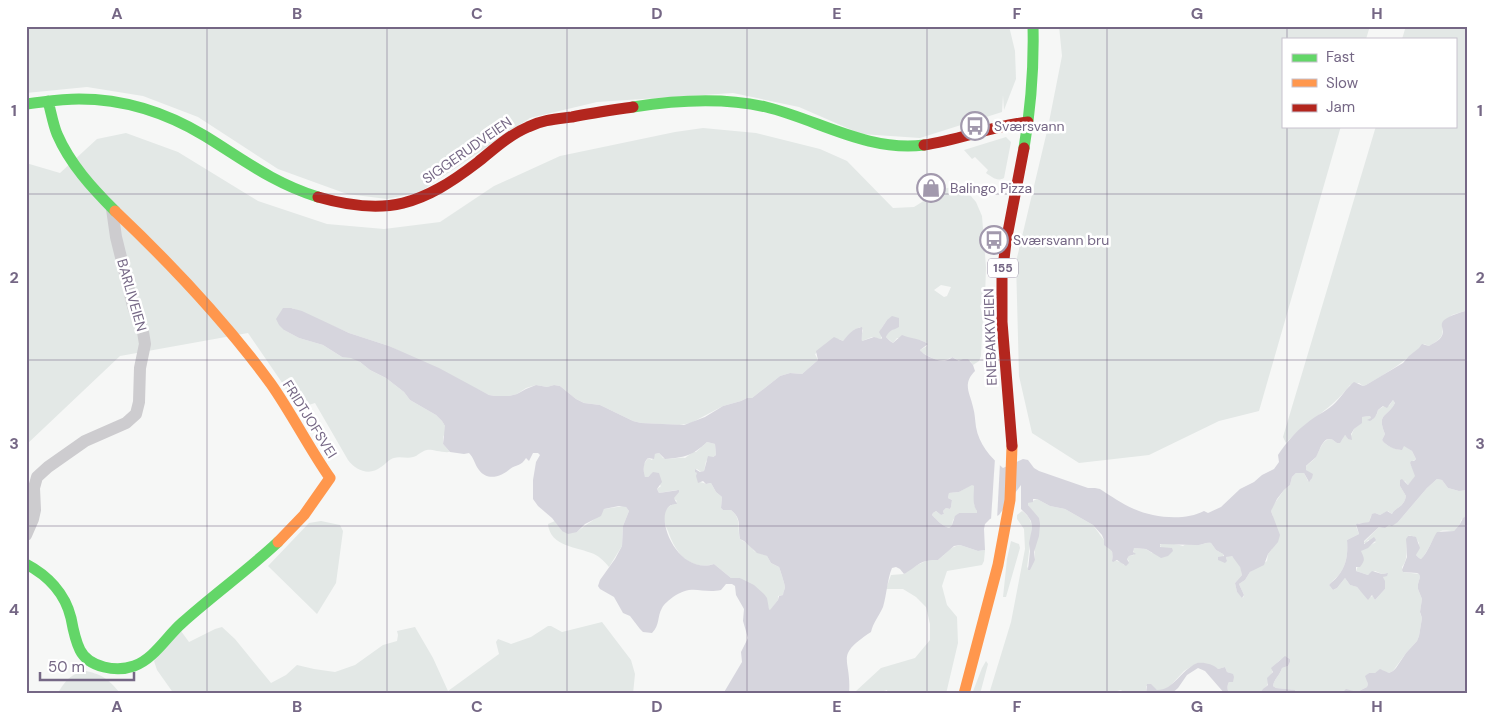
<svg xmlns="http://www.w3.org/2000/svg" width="1494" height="720" font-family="'DM Sans',sans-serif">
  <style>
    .green { fill: #e3e8e6; fill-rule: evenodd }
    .water { fill: #d6d5dd; fill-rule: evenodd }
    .pier { fill: #f6f7f6 }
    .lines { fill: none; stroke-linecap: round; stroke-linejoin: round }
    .street { stroke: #cdcccf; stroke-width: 12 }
    .fast { stroke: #63d668; stroke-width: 11 }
    .slow { stroke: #ff974d; stroke-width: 11 }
    .jam { stroke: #b3261e; stroke-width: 11 }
    .grid { fill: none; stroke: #756785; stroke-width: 1; stroke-opacity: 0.55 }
    .labels { text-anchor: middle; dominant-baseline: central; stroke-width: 5; stroke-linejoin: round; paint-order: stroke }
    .shield { fill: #fff; stroke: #9e95aa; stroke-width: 1 }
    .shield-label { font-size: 12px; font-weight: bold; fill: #756785 }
    .poi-label { font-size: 14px; fill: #756785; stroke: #fff; text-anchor: start }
    .street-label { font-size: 14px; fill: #756785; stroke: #fff }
    .neatline { fill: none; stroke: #756785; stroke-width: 2 }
    .grid-label { font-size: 16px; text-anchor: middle; font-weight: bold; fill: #756785 }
  </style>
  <rect width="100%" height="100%" fill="#f6f7f6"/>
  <path class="green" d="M26,26H1009L1015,51L1016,79L1004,110L1003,95L1002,112L920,138L861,134L799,107L733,93L597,102L530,118L420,192L387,199L347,194L278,169L198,117L143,96L87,87L26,93Z
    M1059,26H1370L1366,39H1283V126H1341L1259,411L1219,421L1149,455L1079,463L1032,433L1019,376L1016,262L1048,127L1062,56Z
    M1406,26H1468V310L1452,315L1442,323C1444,337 1441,339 1429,346L1424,344C1406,361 1387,373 1366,385L1363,386L1359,383L1350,385C1331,410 1308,420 1286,443L1283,437L1376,126H1455V39H1402Z
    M703,128L756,133L820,149L847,161L893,208L914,207L941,190L957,185L965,189L976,202L982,216L986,267L985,298L980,306L983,316L981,356L979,361L973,365L970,361H960L952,357C941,364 931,358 921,352L920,350L927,346V343C917,338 908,338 897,338L893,343L886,337L888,332L899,326L898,322L887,320L881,329V339L872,337L862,341L861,337L863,330L860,327L854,330L843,341L839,339L815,354L818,360L802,374L790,373L780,376L752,398H747L741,401L723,406L691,423L680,425L641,423L633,421L600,405L584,403L576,399L560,386L554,385L547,387L536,385L526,388L517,394L509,396H495L489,395L389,346L349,333L292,308L284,330L299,338L323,345L342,357H351L360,362L370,370L386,378L404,392L410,400L436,415L442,421L445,426L446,431L443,437V444L450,452C441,453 432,449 427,450C421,451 418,456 413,457C407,459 400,456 394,458C389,459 386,464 381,467C370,476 356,471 348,460L315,403L302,407L298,406L248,333L120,356L26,445V163L60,173L97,139L126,133L178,152L258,201L327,224L384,229L440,222L494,186L560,156L675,132ZM941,285L951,287L947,296L944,297L934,290Z
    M1006,137L1011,142L1004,178C997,182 992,177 986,173L988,170L975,157L972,159L964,150Z
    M1393,400L1395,403C1388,417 1376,413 1385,434L1382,440C1386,446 1393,448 1400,450L1404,445L1412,451L1416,459L1410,463L1416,476L1408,485L1405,481L1400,486L1406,496C1404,508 1395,507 1392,514L1388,511L1380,515L1375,513L1371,516L1369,522L1366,523H1359L1356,526L1359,534L1347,540C1348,553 1347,565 1338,576C1335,579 1331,582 1329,585L1333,590L1337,588L1345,578L1350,585L1357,587C1361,592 1364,594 1370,597L1373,596L1375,600L1385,589L1383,577L1387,573L1382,574L1375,571L1368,575L1356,571L1362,555L1360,551L1376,542L1368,540L1366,543H1363L1379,527L1398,522L1427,488L1437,479L1442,480L1448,488L1459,491L1468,490V515L1461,520L1460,524L1454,531C1450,531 1444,530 1441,531C1433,534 1429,552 1421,559L1419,558L1416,555L1419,543C1416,538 1414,535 1408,536C1404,547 1410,557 1402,567L1403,572L1419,574L1420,577L1418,584V589L1422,599L1420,613L1422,618L1419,636L1417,641L1406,653L1393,671L1389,673L1385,672L1382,670L1375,673H1369L1366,676L1368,684L1367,687L1357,692L1348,690L1336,694H1295L1294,690L1276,688L1273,686C1274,679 1280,675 1282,668L1288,666L1290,662V659L1287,657C1274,660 1273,672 1268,683C1267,687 1263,689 1260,693H1229C1227,690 1227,685 1229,682H1231L1230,673L1227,672L1225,667L1218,669L1197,663L1184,671L1171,685L1164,690H1157L1146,686V694H1125L1121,690L1117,691L1115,694H989L1011,622L1025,549L1024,529L1017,519V515L1022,511C1029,516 1031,520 1032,528L1027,568L1035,560L1033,512L1028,505V503L1037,499L1050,506L1065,509L1093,525L1111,550L1113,554L1112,560L1121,562L1124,565L1129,561L1127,559L1129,556L1134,555L1133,549L1134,548L1146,549L1152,553L1162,548L1159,545C1165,542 1176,544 1183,546C1188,543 1189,545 1195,545C1201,546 1205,542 1211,543L1216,550L1223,554V557L1227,561L1226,557L1230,555C1238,559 1241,567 1242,575L1235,583L1237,592L1243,598L1244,595L1239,584L1245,580L1250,572L1267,561L1268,554L1272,549L1273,516L1271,511L1272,507L1284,490L1290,485L1292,477L1296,473H1304L1308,481L1311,480L1305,468C1308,463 1314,461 1317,455C1319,451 1323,439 1330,439C1333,439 1335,442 1337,443L1342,440L1344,435L1346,436L1348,439L1351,436L1354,429L1360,424L1362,417L1370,416L1372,420L1377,414L1378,410L1384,406H1389Z
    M707,442L715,444L716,455L706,461L704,471L701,472L697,469L695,470L697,473L700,482L707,484L711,483L716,492L722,497L721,508L723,510H731C742,519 737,528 740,539L751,546L754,551L767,556L771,563L779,567C780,569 785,585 785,587C785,589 783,592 783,595L778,596V600L770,611L767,604L740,578H731L714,564C689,571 675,552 668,531C665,525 662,518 665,512C667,506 673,505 677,501L673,498L676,495L677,490L659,493L657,489L661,486L650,475L648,477H645L644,476V464L648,458L652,460L655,454L659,453L663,458C670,460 677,457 685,458L693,452H696Z
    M972,484L974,486V504L977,511V513L974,514L959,513L953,520L952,525L949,528C942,526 937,520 932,515L933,513L936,511L941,515L944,514L943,511L946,508L950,509L951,507L952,500L948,498L949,493L959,492Z
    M624,506L626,507L629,511L623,526L622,546L609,567C605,562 600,557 594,554C578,547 550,547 548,524L555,521L562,531L577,532C585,524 599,519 604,509Z
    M321,521L340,525L343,531L336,583L317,614L268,566L309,523Z
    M1011,541L1019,544L1020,548L1006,597H1003L1007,559Z
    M960,545L978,551L985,550L984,561L982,565L947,571L942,586L947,605L957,617L958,643L946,694H888L887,690L875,694H859L856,691L881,668L915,658L930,640V624L926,607L916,597L903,589H886L891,575L904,574L913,567L928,560H938C946,554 949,547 960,545Z
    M602,622L631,660L635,674L633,694H174L157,670L154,661L181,631L189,642L215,629L222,627L235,639L271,683L286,675L297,665L314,669L335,672L355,665L383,645L397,641L398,635L397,631L415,627L433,658L448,691L499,654L496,642L498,639L511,644L531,637L548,626H551L562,632Z
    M986,661L988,664L980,694H972L982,668Z
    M86,671C104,675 109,680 121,694H57C66,681 69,674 86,671Z"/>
  <path class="water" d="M283,308H291L302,311L349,333L389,346L439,368L489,395L495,396H509L517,394L526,389L536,385L547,387L554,385L560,386L576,399L584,403L600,405L633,421L641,423L684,425L705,417L723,406L741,401L747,398H752L780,376L790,373L802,374L818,360L816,351L834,337L843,341C848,335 853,328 862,327C863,332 861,336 862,341L874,337L881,339L882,338L879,332L887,320L892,316L899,318V327C892,331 890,329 886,337L890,341L893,343L902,335C911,339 920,338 928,344L920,350C923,355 939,362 945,361C946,361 952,358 952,357L959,361L963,359H968L973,365L975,371C962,384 970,393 973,407C975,414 975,420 976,427C979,444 990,457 1003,468L1023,459L1028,460L1034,468L1039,471L1088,488H1095L1100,489C1111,496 1122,504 1134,509C1154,518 1185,521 1204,511L1208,513L1221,507L1240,489L1254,482L1262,475L1274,469L1279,462L1278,455C1286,443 1295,432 1307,423C1315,416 1325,412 1333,405C1341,398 1346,388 1354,382L1363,386L1366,385L1403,363L1409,356L1419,348L1422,344L1429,346C1435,342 1442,340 1443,332C1443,329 1441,326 1442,323C1444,317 1462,312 1468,310V490L1459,491L1448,488L1442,480L1437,479L1427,488L1398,522L1392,526L1389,525L1385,528L1379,527L1364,541V544L1374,537L1376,540L1368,548L1361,551C1364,558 1366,560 1360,567H1356V571L1368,575L1372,571L1382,574L1388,573L1387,576L1383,577L1385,581V589L1375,600L1372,595L1368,600L1357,587L1350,585L1345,578L1337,588L1333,590L1329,585C1331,582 1335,580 1338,576C1347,565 1348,553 1347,540L1359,534L1356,524L1369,522L1372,514L1375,513L1380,515L1387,511L1392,514C1395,507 1404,508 1406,496L1400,486V480L1402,479L1408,485L1415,476L1410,463L1411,461H1414L1416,459L1412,451L1404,446L1402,450C1395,450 1386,446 1382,440L1385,434C1376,413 1388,417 1395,403L1393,400L1387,408L1383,406L1378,410C1377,414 1375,419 1370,421L1367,420L1371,418L1370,416L1362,417V423L1354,429L1351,434L1352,440L1348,439L1345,435L1340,443H1337C1335,442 1333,439 1330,439C1322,438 1319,453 1316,457C1313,460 1309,463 1306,466V470L1313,474L1312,478L1309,482L1304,473H1296L1292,477L1290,485L1284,490L1277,499L1271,511L1280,535L1278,542L1268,554L1264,565L1250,572L1245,580L1239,584L1244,595L1242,598L1237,592L1235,583L1242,575L1240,567L1232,556L1226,557L1227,561L1225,563L1218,560V557L1224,556L1223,554L1216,550L1211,543C1205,542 1201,546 1195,545C1184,545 1172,544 1160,544V547L1172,548L1173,551L1168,556L1161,558L1146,549L1134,548L1133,552L1136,554L1129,556L1127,559L1129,563L1126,566L1117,560L1113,562L1112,561C1114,549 1111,551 1104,545V540L1102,535L1093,525L1065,509L1050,506L1037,499H1033V502L1028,503V505L1039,518L1040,524L1039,536L1034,552L1035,560L1030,570H1028L1030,551L1029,543L1032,528L1031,521L1027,515L1021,509V485L999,515L990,519L985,524L984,529L985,550L978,551L960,545L954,546L938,560C920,559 918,566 904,574L900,569L896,567L892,568C887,580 887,594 883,607C879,616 873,623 871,632C833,657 852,657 849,694H723L742,662L741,652L748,638L743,621L744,609L736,595L735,586L732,584H726L721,590C700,594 693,583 673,597C669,600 664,604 662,608C657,617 660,625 652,633L643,632L640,629L630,616L623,613L614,597L600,589L598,586L600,580L615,559L622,546L623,526L629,511L626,507L619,506L604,509L601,516L585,524L577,532L568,534L562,531L552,518L538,506L533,499V480L536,462L540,455L538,453H533L529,461L526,458C521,467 516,464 510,469C502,476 488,482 479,470C475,465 474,458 469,453L464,454L450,452L443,444L445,426L442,421L436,415L410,400L404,392L386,378L370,370L360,362L351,358L342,357L323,345L299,338L284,330L279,325L276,319ZM707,442L715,444L716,455L713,457L708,456L704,471L700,472L695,469V472L697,473L696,476L698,483L703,481L706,484L711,483L716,492L722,497L721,508L723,510H731C743,520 737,527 740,539L744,541L757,553L767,556L771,563L779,567C780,569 785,585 785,587C785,589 783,592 783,595L779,596L778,600L770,610L769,609L767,598L764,594L754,585L740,578H731L714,564C674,577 648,503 677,504L674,498L679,492V490L659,493L657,489L662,482L659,473L653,472L648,477H645C643,471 643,462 648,458L654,459L655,454L659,453L665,459C686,457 692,456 707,442ZM972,485L974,486C974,494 972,505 977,511V513H959L955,516L952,525L949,528C942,526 937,520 932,515L933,513L936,511L941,515L944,514L943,511L946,508L950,509L951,507L952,500L948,498L949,493L959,492Z
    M1468,515V609L1466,616L1468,622V694H1336L1343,692L1346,689L1357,692L1367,687L1368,684L1365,676L1369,673H1375L1380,669L1389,673L1393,671L1396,668L1406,653L1417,641L1419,636L1422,618L1420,612L1422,599L1418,589V584L1420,577L1419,574L1417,573L1403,572L1402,570L1407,557L1406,539L1408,536H1412L1416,537L1420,548L1416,555L1419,558L1421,559C1429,551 1431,541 1437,532L1454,531L1460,524L1463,518Z
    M1285,656L1290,659V662L1288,666L1282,668C1280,675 1274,679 1273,686L1276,688L1295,690V694H1255L1260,693L1263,689L1268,685L1267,678L1273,672L1271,668Z
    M1197,663C1204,662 1213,664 1218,669L1225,667L1227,672L1233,674L1234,677L1233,682H1229C1227,685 1227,690 1229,693L1255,694H1225L1205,671L1198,668L1187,675L1178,688L1171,694H1146L1147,684H1151L1157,690C1174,690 1180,671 1197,663Z"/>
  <path class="pier" d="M995,458L1000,463L997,520H991Z"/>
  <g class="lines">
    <path class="street" d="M26,535L33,519L35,510L34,488L37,477L48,467L85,441L126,423L136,414L139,402L140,368L145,344L143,332L133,306L116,237L112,209"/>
    <path class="fast" d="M48,101C51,112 53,124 57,134C70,164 92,188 115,211
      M26,104C44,102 61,99 79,99C123,99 167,113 205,136C244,160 273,183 318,197
      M633,107C677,100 722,97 766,107C819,120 867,152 924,145
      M1024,148C1031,107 1034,67 1033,26
      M26,564C47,575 65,593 71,618C73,629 75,640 80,650C89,668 117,672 134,666C154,659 167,636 182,623C213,595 247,571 278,542"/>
    <path class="slow" d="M115,211C171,264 225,321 271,384C292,414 309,448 330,478L304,515L278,542
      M964,694L998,565L1010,500L1012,446"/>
    <path class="jam" d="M924,145C959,140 992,126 1028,122
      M318,197C387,217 422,205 478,162C493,150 509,135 528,127C542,120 557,119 572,117C592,113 613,110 633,107
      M1012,446L1002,322V276L1006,242L1024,148"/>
  </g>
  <path class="grid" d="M207,26V694M387,26V694M567,26V694M747,26V694M927,26V694M1107,26V694M1287,26V39M1287,126V694M26,194H1468M26,360H1468M26,526H1468"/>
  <defs>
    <symbol id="bus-ring" viewBox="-11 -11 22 22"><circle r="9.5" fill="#fff" stroke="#a299ad" stroke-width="1.5"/><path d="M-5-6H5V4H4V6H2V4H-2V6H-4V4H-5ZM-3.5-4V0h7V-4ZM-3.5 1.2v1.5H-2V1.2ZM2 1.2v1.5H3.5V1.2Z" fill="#a299ad"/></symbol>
    <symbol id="shop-ring" viewBox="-11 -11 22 22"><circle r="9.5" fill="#fff" stroke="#a299ad" stroke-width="1.5"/><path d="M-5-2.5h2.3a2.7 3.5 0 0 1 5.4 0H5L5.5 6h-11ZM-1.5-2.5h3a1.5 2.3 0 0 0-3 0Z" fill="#a299ad"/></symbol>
  </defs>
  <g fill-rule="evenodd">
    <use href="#bus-ring" x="959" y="110" width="32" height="32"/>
    <use href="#shop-ring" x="915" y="172" width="32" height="32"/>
    <use href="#bus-ring" x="978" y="224" width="32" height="32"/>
  </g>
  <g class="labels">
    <rect class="shield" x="988" y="258.5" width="30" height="19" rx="4"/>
    <g class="shield-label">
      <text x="1003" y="268">155</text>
    </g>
    <g class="poi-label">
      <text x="994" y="126">Sværsvann</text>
      <text x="950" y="188">Balingo Pizza</text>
      <text x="1013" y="240">Sværsvann bru</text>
    </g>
    <g class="street-label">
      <text transform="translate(467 150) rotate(-35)">SIGGERUDVEIEN</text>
      <text transform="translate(132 295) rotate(74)">BARLIVEIEN</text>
      <text transform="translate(990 337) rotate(-92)">ENEBAKKVEIEN</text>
      <text transform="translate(310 419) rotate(58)">FRIDTJOFSVEI</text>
    </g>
  </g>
  <rect width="1494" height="720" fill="none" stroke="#ffffff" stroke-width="55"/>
  <rect x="1282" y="38" width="175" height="90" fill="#ffffff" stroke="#c8c2ce"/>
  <rect x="1292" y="54" width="25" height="8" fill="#63d668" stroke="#c8c2ce"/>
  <text x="1326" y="62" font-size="15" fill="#756785">Fast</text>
  <rect x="1292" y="79" width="25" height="8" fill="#ff974d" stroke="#c8c2ce"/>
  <text x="1326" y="88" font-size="15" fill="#756785">Slow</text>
  <rect x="1292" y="104" width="25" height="8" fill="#b3261e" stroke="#c8c2ce"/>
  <text x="1326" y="112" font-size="15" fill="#756785">Jam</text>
  <path d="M40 672v8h94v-8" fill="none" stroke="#756785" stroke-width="2.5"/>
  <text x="48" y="672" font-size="15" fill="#756785" stroke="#ffffff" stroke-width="4" paint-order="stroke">50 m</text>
  <rect x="28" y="28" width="1438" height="664" class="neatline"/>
  <g class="grid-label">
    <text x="117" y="19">A</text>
    <text x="297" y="19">B</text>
    <text x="477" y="19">C</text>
    <text x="657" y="19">D</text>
    <text x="837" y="19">E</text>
    <text x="1017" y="19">F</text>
    <text x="1197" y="19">G</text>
    <text x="1377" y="19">H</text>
    <text x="14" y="116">1</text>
    <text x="1480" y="116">1</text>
    <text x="14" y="283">2</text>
    <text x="1480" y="283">2</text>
    <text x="14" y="449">3</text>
    <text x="1480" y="449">3</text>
    <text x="14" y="615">4</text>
    <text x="1480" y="615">4</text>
    <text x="117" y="712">A</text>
    <text x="297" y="712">B</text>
    <text x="477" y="712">C</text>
    <text x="657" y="712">D</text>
    <text x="837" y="712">E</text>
    <text x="1017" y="712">F</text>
    <text x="1197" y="712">G</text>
    <text x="1377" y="712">H</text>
  </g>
</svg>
